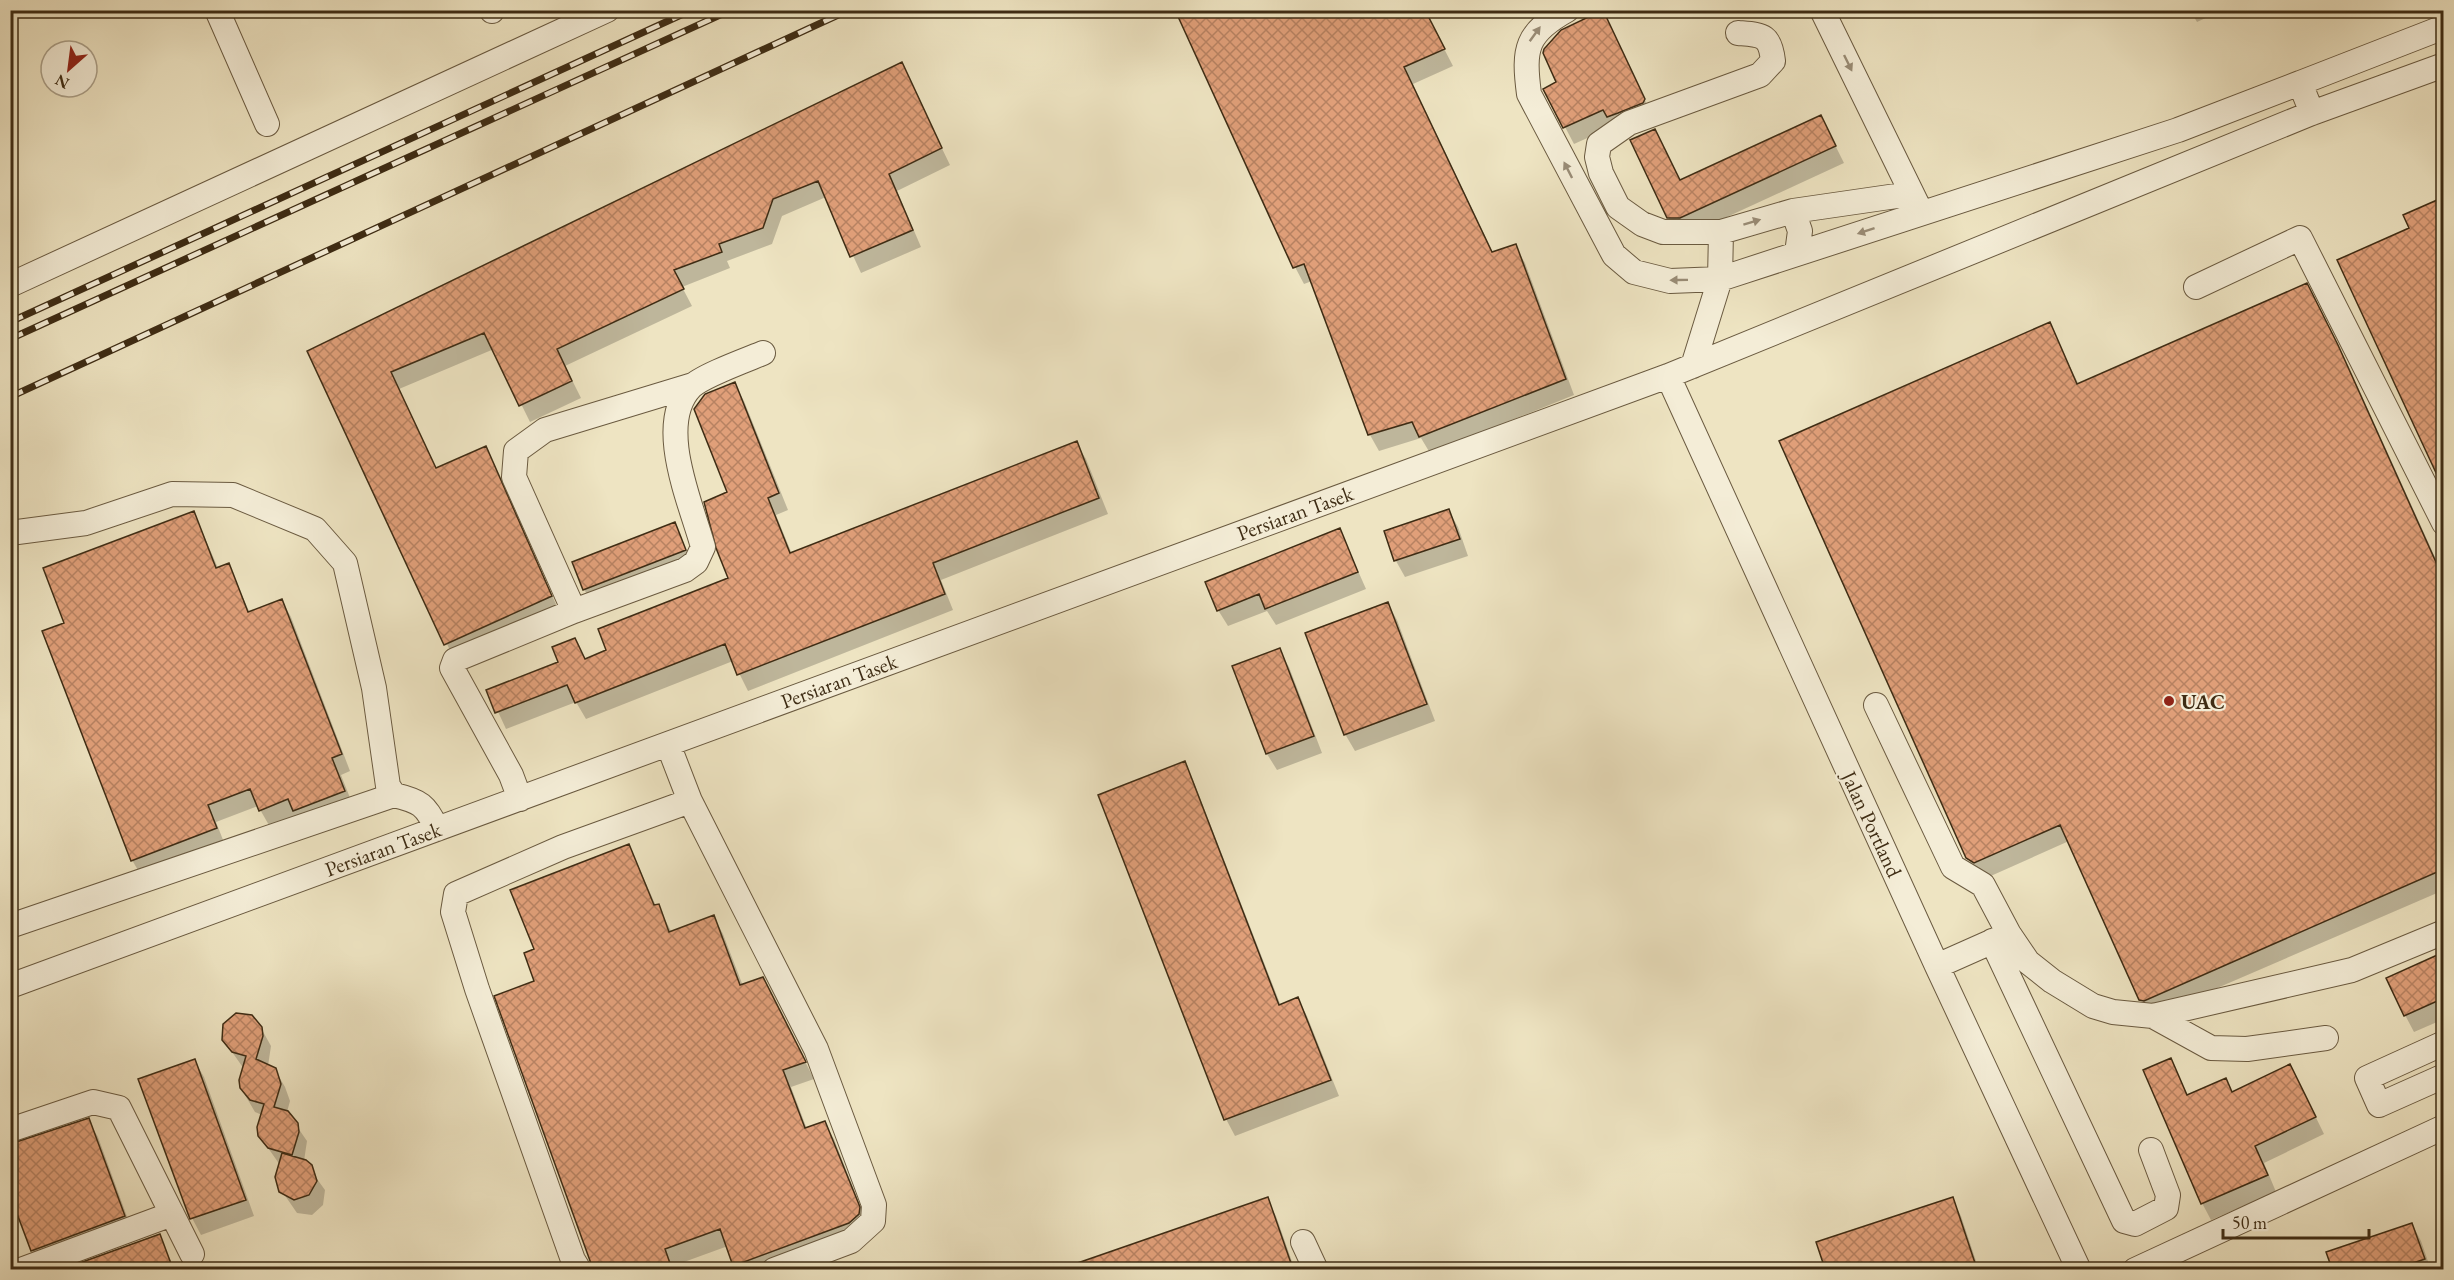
<svg xmlns="http://www.w3.org/2000/svg" width="2454" height="1280" font-family="'EB Garamond',serif">
  <style>
    .shadow { fill: #0003 }
    .building { fill: url(#building-cross-hatch); stroke: #3e2c14; stroke-width: 1.5 }
    .lines { fill: none; stroke-linecap: round; stroke-linejoin: round }
    .minor-casing { stroke: #6a5a40; stroke-width: 26 }
    .minor { stroke: #f4edd7; stroke-width: 24 }
    .rail-casing { stroke: #3e2c14; stroke-width: 7 }
    .rail { stroke: #f4edd7; stroke-width: 4.5; stroke-dasharray: 14; stroke-linecap: butt }
    .oneway { fill: #998c76 }
    .poi-dot { fill: #8f2418; stroke: #f4edd7; stroke-width: 2 }
    .labels { text-anchor: middle; dominant-baseline: central; stroke-width: 4.5; stroke-linejoin: round; paint-order: stroke }
    .street-label { font-size: 21px; fill: #3e2c14; stroke: #f4edd7 }
    .poi-label { font-size: 21px; font-weight: bold; fill: #3e2c14; stroke: #f4edd7; text-anchor: start }
  </style>
  <defs>
    <pattern id="building-cross-hatch" width="8" height="8" patternUnits="userSpaceOnUse" patternTransform="scale(1.5)"><rect width="8" height="8" fill="#e09f79"/><path d="M0 0l8 8M0 8l8-8" fill="none" stroke="#b78262"/></pattern>
  </defs>
  <rect width="100%" height="100%" fill="#eee4c2"/>
  <filter id="stains"><feTurbulence type="fractalNoise" baseFrequency=".00333" numOctaves="4"/><feColorMatrix values="0 0 0 0 .2 0 0 0 0 .09 0 0 0 0 .02 0 0 0 .5 -.17"/></filter>
  <radialGradient id="worn" r=".72"><stop offset=".6" stop-color="#630" stop-opacity="0"/><stop offset="1" stop-color="#630" stop-opacity=".3"/></radialGradient>
  <path class="shadow" d="M1424,10L1453,66L1413,84L1493,253L1515,246L1525,263L1574,395L1430,453L1421,438L1379,451L1370,435L1312,281L1304,284L1295,267Z
    M2190,10H2223L2197,22Z
    M1602,12L1653,117L1614,126L1574,144L1545,89L1558,83Z
    M901,64L950,165L897,191L921,247L861,273L826,197L782,216L772,244L727,261L730,268L682,287L692,306L565,366L581,398L530,422L494,349L399,389L437,470L485,448L560,613L455,661L309,351Z
    M1821,117L1844,163L1690,234H1678L1668,217L1655,130L1681,182Z
    M2411,229L2444,487L2339,260Z
    M2316,302L2347,363L2444,577V890L2150,1017L2069,841L1984,879L1977,875L1967,857L2049,324L2079,385Z
    M735,384L744,401L788,510L776,515L792,554L1076,443L1086,459L1108,514L941,580L953,610L748,691L733,661L586,719L576,702L506,729L488,690L560,662L575,640L586,660L608,651L730,579L729,493Z
    M1449,511L1458,527L1468,556L1405,577L1396,561L1386,532Z
    M194,513L218,568L228,565L250,613L282,601L291,617L350,771L341,775L354,808L270,827L258,806L216,822L225,845L142,877L132,860L66,623Z
    M674,524L694,567L593,606L584,589Z
    M1340,530L1366,589L1276,625L1267,611L1228,626L1218,610Z
    M1388,604L1397,620L1435,721L1355,751L1345,734Z
    M1279,650L1289,667L1322,753L1277,770L1267,754L1234,667Z
    M1184,763L1193,780L1281,1006L1298,999L1307,1016L1339,1096L1235,1136L1226,1119Z
    M629,845L656,906H658L672,933L714,917L723,934L743,986L763,979L814,1079L791,1087L807,1129L824,1123L834,1139L868,1225L778,1270H737L728,1246L673,1266L674,1270H593L536,982V950Z
    M2444,954V1019L2414,1032L2405,1015Z
    M261,1028L271,1046L268,1066L275,1070L285,1087L290,1101L287,1112L307,1141L304,1161L325,1190L323,1205L312,1215L297,1213L277,1184L280,1165L259,1135L262,1115L255,1112L245,1095L241,1080L244,1069L223,1039Z
    M194,1060L204,1077L254,1216L201,1235L192,1218Z
    M2170,1060L2188,1096L2225,1080L2233,1094L2299,1083L2324,1134L2264,1163L2276,1192L2211,1220L2202,1203Z
    M88,1120L98,1137L133,1233L42,1267L32,1250Z
    M1267,1199L1276,1216L1295,1270H1064Z
    M1952,1199L1961,1216L1979,1270H1827L1818,1243Z
    M2412,1224L2421,1241L2431,1270H2334L2328,1253Z
    M159,1236L175,1270H64Z
    M2294,1262L2298,1270H2279Z
    M308,1266H326L331,1270H305Z"/>
  <path class="building" d="M1175,10H1425L1445,49L1404,67L1492,252L1516,244L1566,379L1419,437L1412,422L1368,435L1304,264L1293,268Z
    M1603,10L1645,99L1643,103L1618,113L1607,117L1603,110L1563,128L1543,89L1556,82L1543,53L1544,49L1561,30Z
    M902,62L942,148L889,174L913,230L850,257L818,181L773,199L763,228L719,244L722,252L674,270L684,289L557,349L572,381L519,406L484,333L391,372L436,468L486,446L552,596L444,645L307,351Z
    M1821,115L1836,146L1680,218H1667L1630,140L1655,129L1680,180Z
    M2444,197V490L2337,260L2409,228L2403,215Z
    M2307,283L2338,345L2444,580V869L2144,1001L2139,1000L2060,825L1974,863L1966,858L1779,441L2050,322L2077,384Z
    M735,382L779,493L768,498L790,553L1077,441L1099,498L933,563L945,594L737,675L725,644L575,703L567,685L495,713L486,690L558,662L552,647L575,638L585,659L606,650L598,629L728,578L716,548L704,502L727,492L694,409L705,394Z
    M1449,509L1460,539L1394,561L1384,531Z
    M194,511L216,568L229,563L248,612L282,599L342,754L332,758L345,791L293,811L288,799L259,811L250,789L208,805L217,828L131,861L42,631L64,623L43,568Z
    M675,522L686,550L583,590L572,562Z
    M1340,528L1358,572L1265,609L1259,594L1217,611L1205,582Z
    M1388,602L1427,704L1344,735L1305,633Z
    M1280,648L1314,736L1266,754L1232,666Z
    M1185,761L1279,1005L1298,997L1331,1080L1224,1120L1098,795Z
    M629,844L654,905L659,904L669,932L714,915L740,985L763,977L806,1062L783,1070L805,1128L825,1121L860,1207L859,1214L849,1223L733,1266L720,1229L665,1249L672,1269H593L494,996L534,981L524,953L534,949L510,890Z
    M2444,952V998L2404,1016L2386,978Z
    M236,1013L252,1015L262,1027L263,1036L256,1059L276,1068L281,1084L274,1107L288,1111L298,1123L299,1132L292,1155L268,1148L258,1136L257,1127L264,1104L250,1100L240,1088L239,1080L246,1056L232,1052L222,1040L223,1024Z
    M2171,1058L2187,1095L2226,1078L2232,1092L2290,1064L2316,1117L2255,1146L2268,1175L2201,1204L2143,1070Z
    M195,1059L246,1200L190,1219L138,1079Z
    M89,1118L125,1216L31,1251L10,1195V1144Z
    M282,1153L306,1160L312,1165L317,1181L309,1195L294,1200L279,1192L275,1177Z
    M1268,1197L1293,1269H1067L1066,1267Z
    M1953,1197L1977,1269H1825L1816,1242Z
    M2412,1223L2425,1259L2395,1269H2332L2326,1252Z
    M160,1234L173,1269H63Z"/>
  <g class="lines">
    <defs>
      <path id="minor" d="M217,10L267,124
        M492,10V11
        M1567,10C1526,33 1523,48 1529,94L1614,255L1634,272L1670,281L1720,279L2178,130L2300,83L2312,113
        M1822,10L1919,208
        M1738,33C1762,35 1770,34 1773,61L1760,75L1629,123L1599,144L1597,157L1601,173L1618,207L1642,224L1663,232H1721L1793,211L1910,194
        M2300,83L2444,27
        M1793,211L1800,231L1797,253
        M10,285L607,10
        M2196,287L2300,238L2444,523
        M1693,366L1720,279L1721,232
        M1668,376L1937,966L2079,1270
        M10,533L86,523L172,494L233,495L315,529L345,563L374,688L388,786L394,795C420,801 426,805 437,829
        M574,611L514,477L516,451L545,430L693,385
        M1876,705L1953,867L1983,885L2009,934
        M668,744L690,801L816,1049L874,1205L873,1221L851,1241L774,1270
        M520,799L511,775L452,668L455,660L574,611L685,570L696,562L703,547C691,503 655,424 691,387C702,376 746,360 763,353
        M10,926L394,795
        M1992,941L2124,1221L2135,1224L2166,1208L2168,1195L2151,1150
        M1937,966L2009,934L2028,962L2052,981L2093,1006L2113,1012L2153,1016L2352,970L2444,932
        M10,986L1668,376L2312,113L2444,65
        M2153,1016L2211,1048L2247,1049L2326,1038
        M2444,1043L2367,1078L2379,1105L2444,1076
        M10,1130L93,1102L119,1108L192,1254
        M1303,1242L1316,1270
        M21,1270L172,1214
        M579,1270L573,1260L477,989L453,912L456,894L563,847L690,801
        M2135,1270L2444,1127"/>
    </defs>
    <use href="#minor" class="minor-casing"/>
    <use href="#minor" class="minor"/>
    <defs>
      <path id="rail" d="M10,322L692,10
        M10,339L731,10
        M10,397L849,10"/>
    </defs>
    <use href="#rail" class="rail-casing"/>
    <use href="#rail" class="rail"/>
  </g>
  <defs><path id="oneway-solid" d="M-6-.8H1V-3.2L6.5 0L1 3.2V.8H-6Z" transform="scale(1.5)"/></defs>
  <g class="oneway">
    <use href="#oneway-solid" transform="translate(1535 34) rotate(-54)"/>
    <use href="#oneway-solid" transform="translate(1848 63) rotate(64)"/>
    <use href="#oneway-solid" transform="translate(1568 170) rotate(-117)"/>
    <use href="#oneway-solid" transform="translate(1752 222) rotate(-17)"/>
    <use href="#oneway-solid" transform="translate(1866 231) rotate(162)"/>
    <use href="#oneway-solid" transform="translate(1679 280) rotate(179)"/>
  </g>
  <circle class="poi-dot" cx="2169" cy="701" r="6"/>
  <g class="labels">
    <g class="street-label">
      <text transform="translate(1295 513) rotate(-20)">Persiaran Tasek</text>
      <text transform="translate(839 681) rotate(-20)">Persiaran Tasek</text>
      <text transform="translate(1872 824) rotate(65)">Jalan Portland</text>
      <text transform="translate(383 849) rotate(-20)">Persiaran Tasek</text>
    </g>
    <g class="poi-label">
      <text x="2181" y="701">UAC</text>
    </g>
  </g>
  <rect width="2454" height="1280" fill="none" stroke="#eee4c2" stroke-width="36"/>
  <rect x="12" y="12" width="2430" height="1256" fill="none" stroke="#3e2c14" stroke-width="3"/>
  <rect x="18" y="18" width="2418" height="1244" fill="none" stroke="#3e2c14" stroke-width="1.5"/>
  <g transform="translate(69 69) rotate(208)"><circle r="28" fill="#f4edd7" stroke="#aba089" stroke-width="1.5"/>
  <path d="M0-4.5L10 22L0 15L-10 22Z" fill="#8f2418"/>
  <text y="-9" font-size="16" font-weight="bold" text-anchor="middle" fill="#3e2c14">N</text>
  </g>
  <path d="M2223 1229v9h146v-9" fill="none" stroke="#3e2c14" stroke-width="3"/>
  <text x="2232" y="1229" font-size="18" fill="#3e2c14" stroke="#f4edd7" stroke-width="4.5" paint-order="stroke">50 m</text>
  <rect width="100%" height="100%" filter="url(#stains)"/>
  <rect width="100%" height="100%" fill="url(#worn)"/>
</svg>
